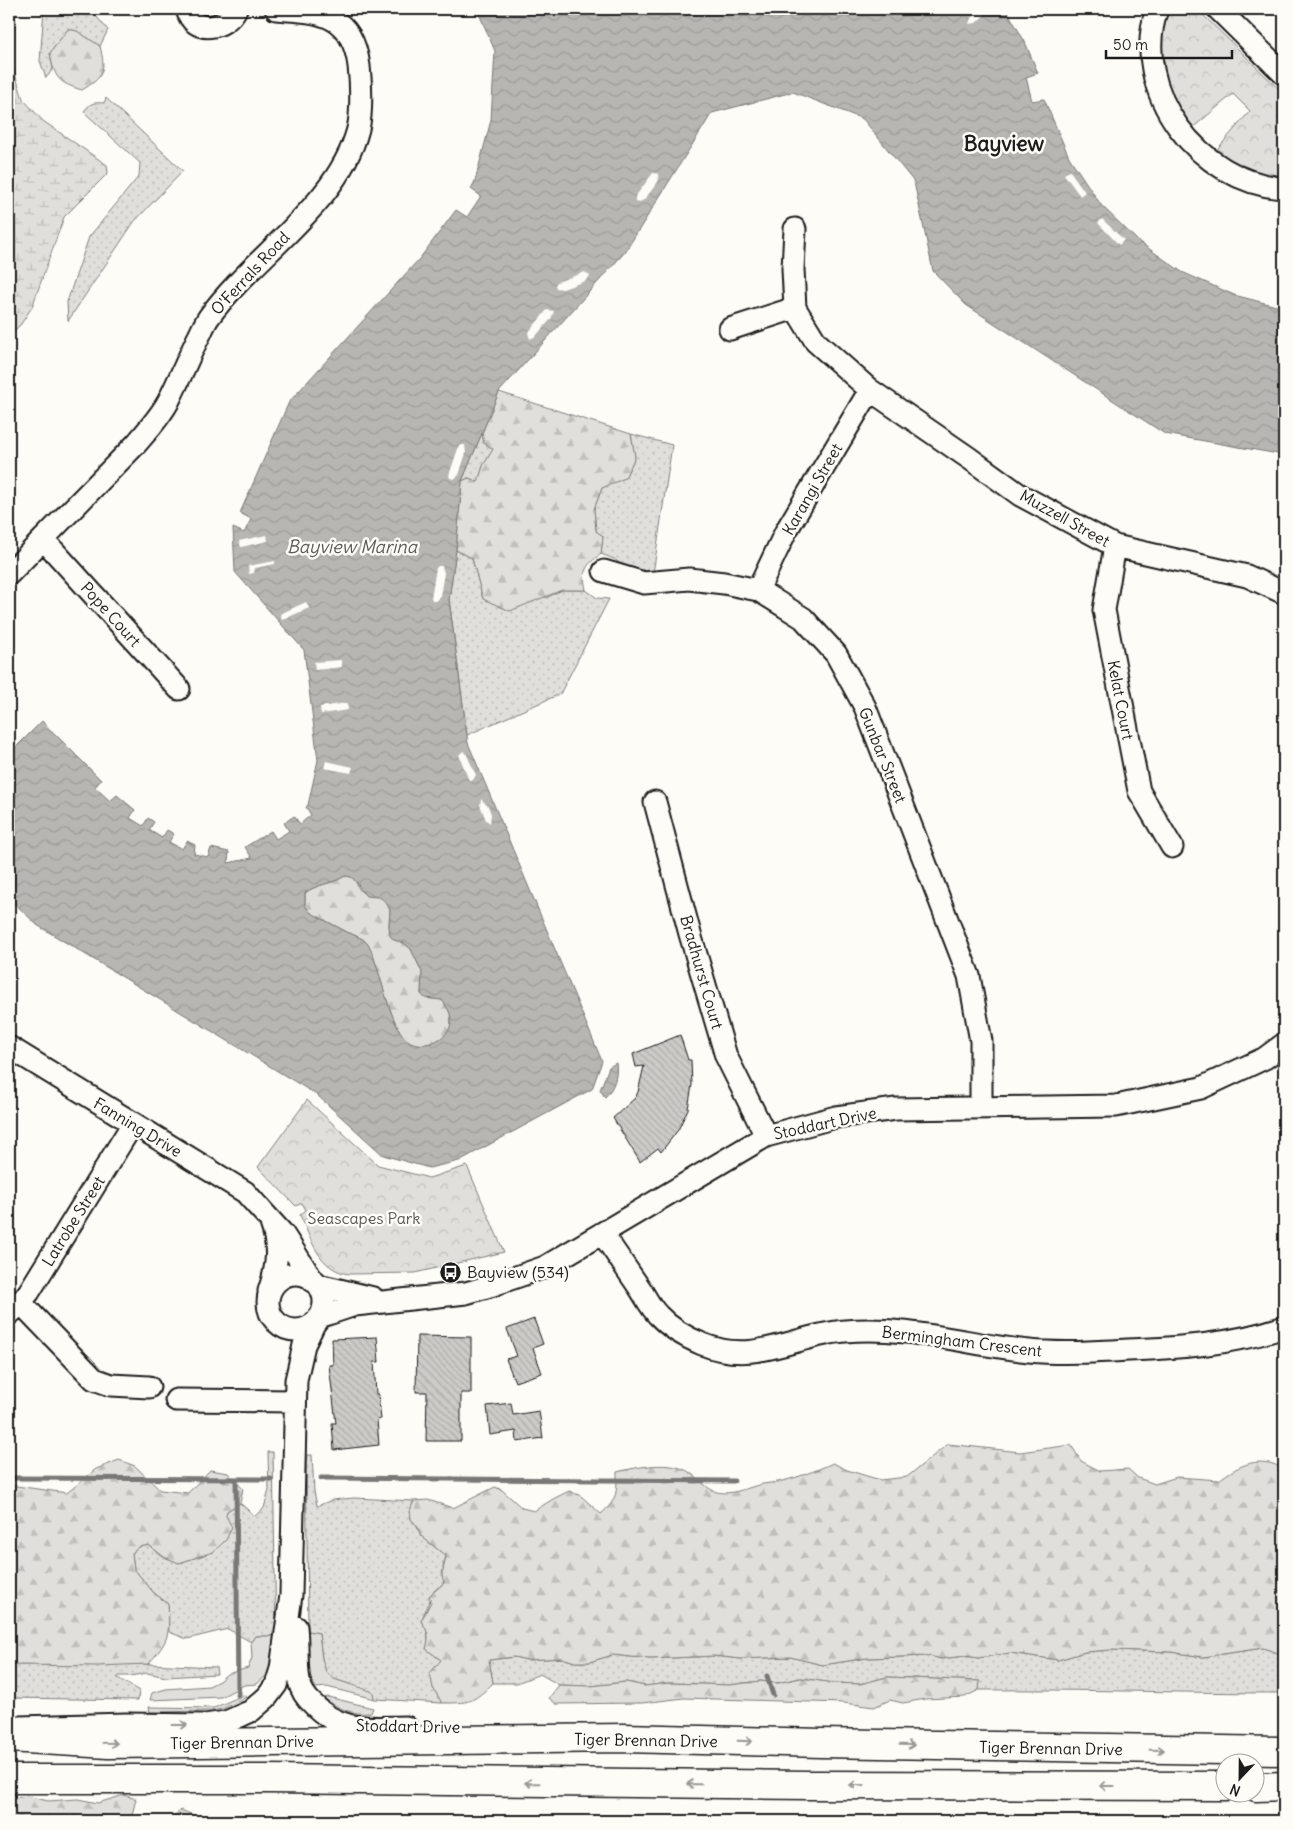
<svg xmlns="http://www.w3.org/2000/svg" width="1293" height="1830" font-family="Delius,sans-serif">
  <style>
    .grass { fill: url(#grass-dots); stroke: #7e7e7c }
    .forest { fill: url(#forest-firs); stroke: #7e7e7c }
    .wetland { fill: url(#wetland-marsh); stroke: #7e7e7c }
    .park { fill: url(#park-crowns); stroke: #7e7e7c }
    .garden { fill: #e0dfdb; stroke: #7e7e7c }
    .water { fill: url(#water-waves); stroke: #797876; fill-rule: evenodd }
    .pier { fill: #fdfcf7 }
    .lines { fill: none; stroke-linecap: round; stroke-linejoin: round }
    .stream { stroke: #797876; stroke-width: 5 }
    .building { fill: url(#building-back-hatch); stroke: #1c1c1c }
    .minor-casing { stroke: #1c1c1c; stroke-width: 25 }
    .major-casing { stroke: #1c1c1c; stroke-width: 31 }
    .minor { stroke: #fdfcf7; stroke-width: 21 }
    .major { stroke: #fdfcf7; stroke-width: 28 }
    .oneway { stroke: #989794 }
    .labels { text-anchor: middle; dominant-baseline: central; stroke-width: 5; stroke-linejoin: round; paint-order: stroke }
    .street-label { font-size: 16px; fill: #1c1c1c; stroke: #fdfcf7 }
    .park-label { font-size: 16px; fill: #575655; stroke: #fdfcf7 }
    .poi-label { font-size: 16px; fill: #1c1c1c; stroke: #fdfcf7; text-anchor: start }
    .water-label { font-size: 18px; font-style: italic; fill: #5a5a58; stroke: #fdfcf7 }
    .district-label { font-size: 21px; font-weight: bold; fill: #1c1c1c; stroke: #fdfcf7 }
  </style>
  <defs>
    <pattern id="grass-dots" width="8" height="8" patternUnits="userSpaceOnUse" patternTransform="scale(1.25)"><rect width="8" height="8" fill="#e0dfdb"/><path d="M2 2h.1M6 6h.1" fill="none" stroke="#c0bfbb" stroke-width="1.8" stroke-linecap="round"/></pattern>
    <pattern id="forest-firs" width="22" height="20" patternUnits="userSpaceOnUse" patternTransform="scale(1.25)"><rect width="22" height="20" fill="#e0dfdb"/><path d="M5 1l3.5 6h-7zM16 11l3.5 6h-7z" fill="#c0bfbb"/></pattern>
    <pattern id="wetland-marsh" width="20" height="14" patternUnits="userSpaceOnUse" patternTransform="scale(1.25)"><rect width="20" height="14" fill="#e0dfdb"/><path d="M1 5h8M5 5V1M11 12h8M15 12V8" fill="none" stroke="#c0bfbb"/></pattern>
    <pattern id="park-crowns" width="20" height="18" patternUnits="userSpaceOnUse" patternTransform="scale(1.25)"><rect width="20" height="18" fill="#e0dfdb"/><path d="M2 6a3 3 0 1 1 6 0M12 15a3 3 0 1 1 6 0" fill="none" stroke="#c0bfbb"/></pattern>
    <pattern id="water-waves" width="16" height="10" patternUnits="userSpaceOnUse" patternTransform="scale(1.25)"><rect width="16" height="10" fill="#b7b6b2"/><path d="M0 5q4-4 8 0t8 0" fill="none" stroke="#9d9c98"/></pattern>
    <pattern id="building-back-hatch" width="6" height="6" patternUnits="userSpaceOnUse" patternTransform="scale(1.25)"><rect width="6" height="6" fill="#cccbc8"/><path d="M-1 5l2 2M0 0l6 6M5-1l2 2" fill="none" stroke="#afaeab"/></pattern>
  </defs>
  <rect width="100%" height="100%" fill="#fdfcf7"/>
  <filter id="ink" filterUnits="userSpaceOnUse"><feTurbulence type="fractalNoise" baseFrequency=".02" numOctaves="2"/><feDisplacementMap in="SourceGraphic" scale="10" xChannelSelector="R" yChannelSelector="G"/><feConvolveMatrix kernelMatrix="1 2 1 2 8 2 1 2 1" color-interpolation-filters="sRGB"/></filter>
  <g filter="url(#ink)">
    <path class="grass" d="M44,9H90L108,30L100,46L77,31L68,29L50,53L53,69L46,78L40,61Z
      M106,98L183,171L134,222L68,321L67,302L89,237L139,176L140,163L84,112C89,103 94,102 104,103Z
      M482,433L484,443L494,449L483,466L478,482L469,478L462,481Z
      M631,434L672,445L653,574L629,570L614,559L601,554L603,536L596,531L594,509L602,488L625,478L635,457Z
      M456,550L472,558L483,599L548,597L562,590H586L597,598L609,599L560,694L467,735L449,599Z
      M268,1452H273L276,1636H255L251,1642L228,1629L187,1639L169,1632L168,1604L153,1592L134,1569L132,1553L139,1547L149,1545L156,1552L179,1563L213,1552L227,1511L240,1503L255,1516L264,1508L269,1490Z
      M306,1455H312L314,1491L317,1506L332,1500L354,1498L414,1501L410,1510L411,1519L417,1526L421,1536L446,1556L443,1566L444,1583L434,1591L421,1621C428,1631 430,1637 426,1649L441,1660L433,1688L442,1703L374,1699L373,1692L334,1679L326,1672L322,1659L319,1633L308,1631Z
      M1263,1648L1278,1653L1284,1654V1693C1183,1693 1081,1689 979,1690V1681L887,1677L860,1684L833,1683L801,1678L777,1683L760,1681L730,1685L669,1683L645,1686L626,1682L591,1686L559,1685L540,1674L517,1683H493L489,1660L515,1657L527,1660L562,1658L575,1662H589L613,1655L650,1659L714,1656L741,1659L790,1657L823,1665L867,1658L930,1656L941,1659L965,1656L978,1658L1010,1653L1058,1660L1085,1652L1111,1650L1171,1652L1203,1657Z
      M9,1663L17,1665L148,1664L216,1667L217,1674L166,1677L147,1673L130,1676H119L118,1678L139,1691L138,1700L9,1698Z
      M181,1810L208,1821H168Z"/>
    <path class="forest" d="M68,29L77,31L100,46C106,71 104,77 82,90C58,83 54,77 50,53Z
      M499,392L631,434L635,457L625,478L602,488L594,509L596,531L603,536L601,554C585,566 582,570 586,590H562L510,611L483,599L472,558L456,550L462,481L469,478L478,482L483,466L493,449L484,443L482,433Z
      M345,876C355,876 355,881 359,889C361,892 365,894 369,896L377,895L384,899L390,908L389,926L394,940L404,943L411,949L422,972L421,994L425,998L442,1000C447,1007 451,1012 451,1021C452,1040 419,1053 405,1038C392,1025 382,982 376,964C373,956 371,946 364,940C359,937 352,934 347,932C334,925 322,919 309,912L305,906V893C316,884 333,884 345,876Z
      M948,1444L1020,1452L1071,1445L1081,1461L1100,1471L1128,1469L1138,1478L1155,1484L1177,1477L1219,1480C1240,1464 1260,1455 1284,1469V1654L1278,1653L1263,1648L1203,1657L1171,1652L1111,1650L1085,1652L1058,1660L1010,1653L978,1658L965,1656L941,1659L930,1656L867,1658L823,1665L790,1657L741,1659L714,1656L650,1659L613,1655L589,1662H575L562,1658L527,1660L514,1657L489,1660L493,1683C473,1703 469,1703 442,1703L433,1688L430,1673L441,1660L426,1649C430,1636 428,1631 421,1621L431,1602L429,1596L444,1583L442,1575L446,1556L421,1536L417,1526L411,1519L410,1510L414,1501L428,1500L453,1508L495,1487L502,1490L522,1508L534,1511L553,1499L569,1491L581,1496L601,1514C617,1500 617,1493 617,1472C638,1467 670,1460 689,1472C697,1477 705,1487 714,1491C729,1497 748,1487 763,1484C768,1483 773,1483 778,1482C797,1478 815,1471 833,1463L847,1470L880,1480L907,1477Z
      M119,1460L135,1466L160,1490L188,1493L210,1470L228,1473L243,1489L240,1503L227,1511L226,1516L232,1527L226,1540L213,1552L179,1563L164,1557L149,1545L139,1547L132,1553L134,1569L153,1592L168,1604C170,1635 169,1641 148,1664L98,1666L17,1665L9,1663V1487L16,1486L67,1493L96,1469Z
      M887,1677L980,1681L979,1690L965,1697L925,1699L903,1703L890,1700L874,1707L844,1703L684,1698L642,1703L556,1704L549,1698L559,1685L591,1686L626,1682L645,1686L669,1683L730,1685L760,1681L777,1683L801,1678L833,1683L860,1684Z
      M124,1795L136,1799L131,1819L119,1821H9V1799L27,1796L48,1801L78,1799L98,1803Z"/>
    <path class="wetland" d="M9,9H16L12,64L23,99L43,121L107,165L108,173L64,217L32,307L21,324L9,336Z"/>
    <path class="park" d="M1167,9H1197L1284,94V180L1267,178L1214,153L1250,111L1233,94L1190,130L1168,92L1159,49Z
      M307,1100L378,1165L429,1178L467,1166L504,1252L415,1273L349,1274C319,1270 311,1239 300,1215L306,1210L302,1203L296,1206L258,1167Z"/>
    <path class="garden" d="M308,1631L319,1633L322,1659L326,1672L334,1679L373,1692L374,1699L327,1687L316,1688L308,1673L307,1667Z
      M255,1636H276L274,1660L269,1673L257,1684L244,1685L221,1697L150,1700L152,1693L166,1689L209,1686L219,1681L227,1674L248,1668L252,1658L251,1642Z
      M243,1695L247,1697L222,1709L212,1711L150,1712L149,1707L214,1708Z
      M328,1697L373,1708L371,1713C353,1715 338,1709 324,1698Z"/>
    <path class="water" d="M477,9H1006L1025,42L1038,73L1026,77L1032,101L1044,99L1069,157L1101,205L1138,241L1182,272L1234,295L1284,308V455L1165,434L966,305L933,271L914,182L863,119L793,92L712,113L625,252L499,392L462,481L456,550L449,600L468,743L602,1061L592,1089L459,1161L429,1168L383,1155L317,1095L37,925L9,898V754L42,721L101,780L95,787L110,801L117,795L135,810L130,818L143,826L148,818L154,822L149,830L162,838L167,830L174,834L169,842L182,849L187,841L195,845L194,854L208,857L211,848L229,852L228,863L252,858L245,847L271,831L276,839L289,831L284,823L294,816L300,824L311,815L306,807L308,805L318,760L304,650L235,572L233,528L244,533L251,519L240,513L289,402L420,258L456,210L467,217L481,196L471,189L475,181L491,120L495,51ZM345,876C357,876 358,888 366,896C381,898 380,894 390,909L389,926L390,936L394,940L404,943L411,949L422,972L421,994L425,998L442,1000C447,1007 451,1012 451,1021C452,1039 419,1053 405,1038C392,1025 382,982 376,964C373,956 371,946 364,940C359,937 352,934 347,932C334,925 322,919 310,912L305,906V893C316,884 333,884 345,876Z
      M616,1063C618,1076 614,1088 605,1097L600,1090L609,1067Z"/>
    <path class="pier" d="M981,9H988L990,10L976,23L969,24L971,18Z
      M1070,171L1085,192L1080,196L1064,174Z
      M653,173L659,174L658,182L644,200L637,203L635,201V197Z
      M1102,219L1124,240L1119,245L1098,223Z
      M585,272L590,276L585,281L563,289L556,288L555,285L557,282Z
      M547,310L554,311L551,319L536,336L530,339L528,333Z
      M462,445H465L466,453L459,475L454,479L450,478L449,475L459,446Z
      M267,535L268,541L241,547L239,541Z
      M275,561V564L255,568L254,573L249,574L248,566Z
      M438,566H442L444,573L440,596L436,601H433L431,598L436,568Z
      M306,602L309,608L282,620L280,614Z
      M341,660L342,667L315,670L314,662Z
      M347,703L348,710L321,714L320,707Z
      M463,751L466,753L476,775L473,780L470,781L468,778L459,755Z
      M326,761L353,767L351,773L324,768Z
      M481,799L488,806L491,814L490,823L486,820L480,805Z"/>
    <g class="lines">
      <path class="stream" d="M9,1478L271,1479
        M321,1478L734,1481
        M236,1479L238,1695
        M767,1676L773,1695"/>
    </g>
    <path class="building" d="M680,1035L688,1060H691L692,1085L688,1109L678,1130L661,1152L658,1148L640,1162L613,1118L635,1098L638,1092L644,1066L636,1067L633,1054Z
      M534,1319L543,1344L533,1348L542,1373L515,1382L506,1359L517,1356L507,1329Z
      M417,1336L471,1337V1393H461V1441H426L427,1392H416Z
      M377,1337L379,1362H374L376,1394H378L381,1419L377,1420L379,1445L334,1450L332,1423H336L329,1365H333L332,1339Z
      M511,1403L513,1415L539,1411L543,1438L517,1442L516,1431L490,1435L487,1406Z"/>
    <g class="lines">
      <defs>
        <path id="minor" d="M187,9C193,36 226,29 236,9
          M1157,9C1129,91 1200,183 1284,188
          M1218,9L1284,74
          M795,229L793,269L795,308L816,342L870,390L969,458L1020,495L1115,546L1247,576L1284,593
          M730,329L795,308
          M43,539L179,689
          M1115,546L1104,610L1139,791L1172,847
          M604,571L644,583L689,579L724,583L758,590L803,618L836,654L865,707L969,976L981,1041V1108
          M9,574L136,444C147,431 160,417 168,402C178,382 187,361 197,340C201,333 204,324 209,317C253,256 339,204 358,129C362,112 361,83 359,66C352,13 320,12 276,9
          M758,590L786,531L870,390
          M655,802L690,934L726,1056L766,1136
          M9,1047L245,1192L283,1234L313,1281
          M602,1233C615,1252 628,1271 641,1290C646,1298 651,1308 658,1315C670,1328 685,1337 702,1344C755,1366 794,1335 845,1331C907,1325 969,1345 1029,1351C1062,1354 1095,1352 1128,1350C1180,1348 1234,1344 1284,1327
          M268 1302a28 28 0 1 1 56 0a28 28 0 1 1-56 0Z
          M318,1285L373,1298
          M269,1291C277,1268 280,1247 271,1223
          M21,1303L94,1379L111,1385L149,1387
          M9,1314L16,1308L29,1292L132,1125
          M319,1317L355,1305L466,1293L490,1286L545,1267L766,1136L836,1117L896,1109L1116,1106L1201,1088L1265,1058L1284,1044
          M176,1400L295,1401
          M296,1627C298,1645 296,1664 299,1681C301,1690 306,1698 313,1704C340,1733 370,1727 406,1727
          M19,1727L126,1724L205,1725L226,1722L240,1716L251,1711L267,1697L276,1685L281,1669L291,1595L296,1380L304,1345L315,1322"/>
        <path id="major" d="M9,1738L108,1744L624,1738L821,1743L1284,1751
          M9,1779H267L811,1785L1226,1786
          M1256,1787L1284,1786"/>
      </defs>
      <use href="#minor" class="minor-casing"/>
      <use href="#major" class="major-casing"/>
      <use href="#minor" class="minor"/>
      <use href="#major" class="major"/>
    </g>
    <defs><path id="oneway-shaft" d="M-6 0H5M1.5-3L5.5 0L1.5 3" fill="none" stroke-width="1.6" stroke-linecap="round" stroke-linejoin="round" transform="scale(1.25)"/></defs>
    <g class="oneway">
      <use href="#oneway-shaft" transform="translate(180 1725)"/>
      <use href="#oneway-shaft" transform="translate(745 1741) rotate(2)"/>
      <use href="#oneway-shaft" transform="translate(110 1743) rotate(1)"/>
      <use href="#oneway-shaft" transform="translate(907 1745) rotate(1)"/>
      <use href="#oneway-shaft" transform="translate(1157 1750) rotate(1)"/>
      <use href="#oneway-shaft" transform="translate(532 1783) rotate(-179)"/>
      <use href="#oneway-shaft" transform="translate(694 1784) rotate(-179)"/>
      <use href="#oneway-shaft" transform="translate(857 1785) rotate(-180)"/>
      <use href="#oneway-shaft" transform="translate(1107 1786) rotate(-180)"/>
    </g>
  </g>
  <defs>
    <symbol id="bus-disc" viewBox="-11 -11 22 22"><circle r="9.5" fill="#1c1c1c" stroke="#fdfcf7"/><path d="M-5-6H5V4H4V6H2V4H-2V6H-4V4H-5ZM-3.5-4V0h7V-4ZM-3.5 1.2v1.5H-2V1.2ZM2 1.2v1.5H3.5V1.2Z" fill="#fff"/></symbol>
  </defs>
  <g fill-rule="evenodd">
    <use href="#bus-disc" x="438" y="1260" width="25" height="25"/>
  </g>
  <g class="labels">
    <g class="street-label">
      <text transform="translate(250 273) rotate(-47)">O'Ferrals Road</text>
      <text transform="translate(812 489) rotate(-60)">Karangi Street</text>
      <text transform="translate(1065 518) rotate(29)">Muzzell Street</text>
      <text transform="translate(111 614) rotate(48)">Pope Court</text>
      <text transform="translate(1121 700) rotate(79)">Kelat Court</text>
      <text transform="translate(883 755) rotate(68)">Gunbar Street</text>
      <text transform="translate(702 972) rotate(74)">Bradhurst Court</text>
      <text transform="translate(825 1123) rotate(-12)">Stoddart Drive</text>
      <text transform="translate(138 1127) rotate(31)">Fanning Drive</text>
      <text transform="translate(73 1221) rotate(-58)">Latrobe Street</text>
      <text transform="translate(962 1341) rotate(7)">Bermingham Crescent</text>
      <text transform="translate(408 1726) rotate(1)">Stoddart Drive</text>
      <text transform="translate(646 1740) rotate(1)">Tiger Brennan Drive</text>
      <text transform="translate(242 1742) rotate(-1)">Tiger Brennan Drive</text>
      <text transform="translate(1051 1748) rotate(1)">Tiger Brennan Drive</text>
    </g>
    <g class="park-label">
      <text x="364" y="1218">Seascapes Park</text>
    </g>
    <g class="poi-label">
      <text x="467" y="1272">Bayview (534)</text>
    </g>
    <g class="water-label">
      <text x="352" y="546">Bayview Marina</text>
    </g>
    <g class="district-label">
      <text x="1004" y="143">Bayview</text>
    </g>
  </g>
  <rect width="1293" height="1830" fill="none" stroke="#fdfcf7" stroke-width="30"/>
  <rect x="15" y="15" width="1263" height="1800" fill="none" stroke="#1c1c1c" stroke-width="2" filter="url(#ink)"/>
  <g transform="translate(1240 1778) rotate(202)"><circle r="24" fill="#fdfcf7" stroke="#a3a29f"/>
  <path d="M0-4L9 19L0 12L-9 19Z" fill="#1c1c1c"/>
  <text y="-8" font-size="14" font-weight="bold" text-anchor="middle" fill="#1c1c1c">N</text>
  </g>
  <path d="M1106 50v8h126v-8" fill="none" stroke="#1c1c1c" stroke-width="2.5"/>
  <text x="1113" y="50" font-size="15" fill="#1c1c1c" stroke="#fdfcf7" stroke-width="4" paint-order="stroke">50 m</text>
</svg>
